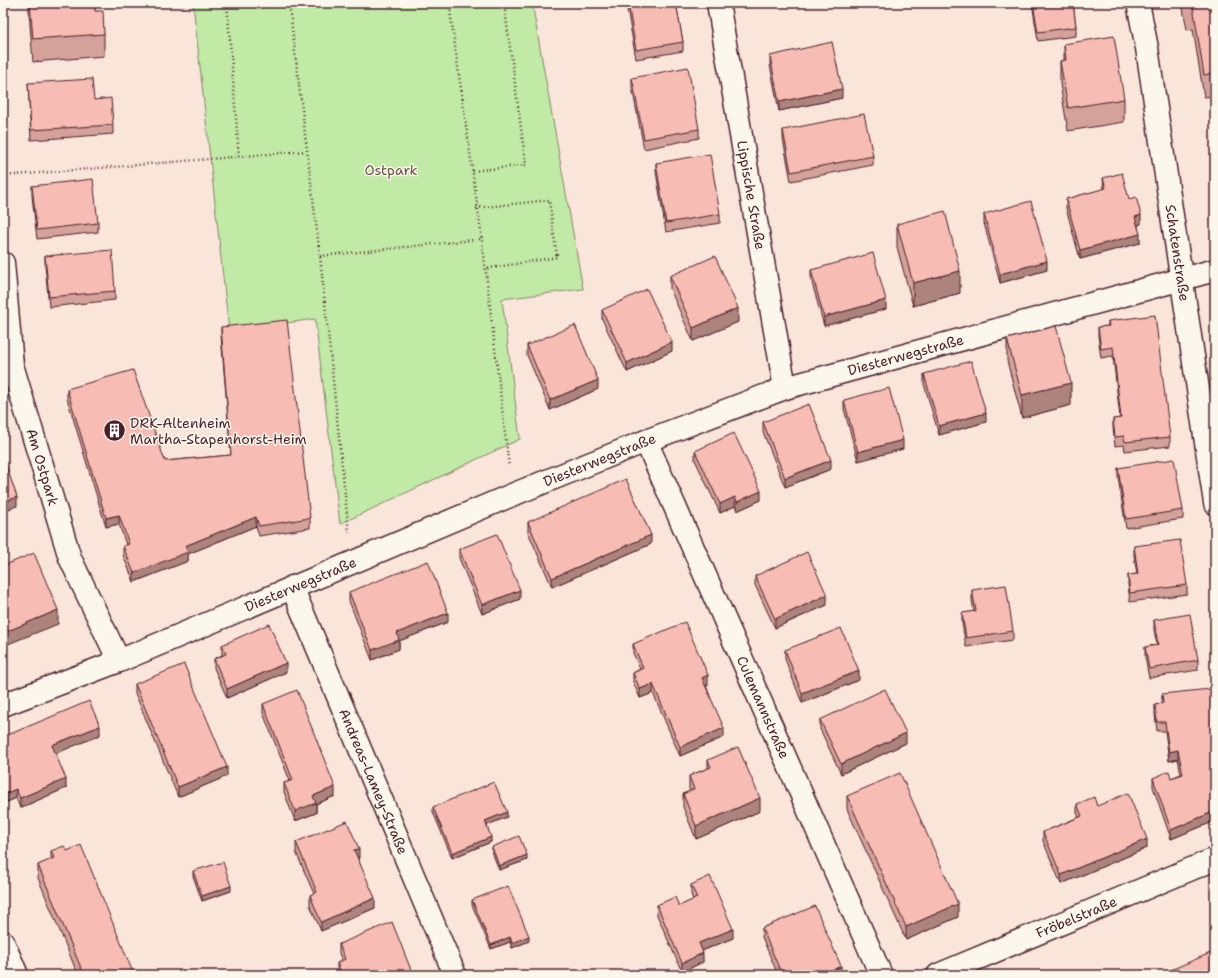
<svg xmlns="http://www.w3.org/2000/svg" width="1218" height="978" font-family="'Shantell Sans',sans-serif">
  <style>
    .park { fill: #c1eaa6; stroke: #868468 }
    .lines { fill: none; stroke-linecap: round; stroke-linejoin: round }
    .minor-casing { stroke: #4a1f2b; stroke-width: 25 }
    .path { stroke: #4a1f2b; stroke-width: 2.5; stroke-dasharray: 1 3; stroke-linecap: butt }
    .minor { stroke: #fbf7ec; stroke-width: 22 }
    .wall { fill: #d4a29a; stroke: #4a1f2b }
    .shaded-wall { fill: #ad847d; stroke: #4a1f2b }
    .building { fill: #f7bcb3; stroke: #4a1f2b }
    .labels { text-anchor: middle; dominant-baseline: central; stroke-width: 3; stroke-linejoin: round; paint-order: stroke }
    .park-label { font-size: 14px; fill: #68524a; stroke: #fbf7ec }
    .street-label { font-size: 14px; fill: #4a1f2b; stroke: #fbf7ec }
    .poi-label { font-size: 14px; fill: #4a1f2b; stroke: #fbf7ec; text-anchor: start }
  </style>
  <rect width="100%" height="100%" fill="#fae5db"/>
  <filter id="ink" filterUnits="userSpaceOnUse"><feTurbulence type="fractalNoise" baseFrequency=".025" numOctaves="2"/><feDisplacementMap in="SourceGraphic" scale="8" xChannelSelector="R" yChannelSelector="G"/><feConvolveMatrix kernelMatrix="1 2 1 2 8 2 1 2 1" color-interpolation-filters="sRGB"/></filter>
  <g filter="url(#ink)">
    <path class="park" d="M193,3H532L583,289L502,299L520,439L340,524L315,319L229,331Z"/>
    <g class="lines">
      <defs>
        <g id="minor">
          <path id="s1" d="M718,3L785,388"/>
          <path id="s2" d="M1138,3L1147,48L1215,503"/>
          <path id="s3" d="M3,263L12,365L70,558L119,661"/>
          <path id="s4" d="M646,441L881,975"/>
          <path id="s5" d="M292,587L455,975"/>
          <path id="s6" d="M3,705L119,661L512,495L646,441L785,388L1215,270"/>
          <path d="M3,942L17,975"/>
          <path id="s7" d="M938,975L1215,859"/>
        </g>
      </defs>
      <use href="#minor" class="minor-casing"/>
      <path class="path" d="M227,3L239,157
        M289,3L320,256L349,533
        M449,3L482,239L509,467
        M473,171L526,165L504,3
        M3,176L306,151
        M476,208L549,200L557,257L485,269
        M320,256L482,239"/>
      <use href="#minor" class="minor"/>
    </g>
    <path class="wall" d="M29,3H94L95,11L104,34V56L33,62L29,13Z
      M626,3H676L683,42V51L636,59Z
      M1032,3H1073L1076,27V36L1038,41Z
      M1182,3H1215V96L1204,97L1193,29L1187,30Z
      M1064,44L1124,99V122L1068,131L1060,84V61H1064Z
      M770,56L842,98L779,111L770,65Z
      M632,78L699,129V138L644,149L632,87Z
      M28,83L113,125V134L31,140Z
      M783,130L873,156V165L791,181L783,139Z
      M656,163L720,214V223L666,232L656,172Z
      M1103,178L1129,199L1141,224L1138,225L1140,243L1080,259L1066,208V199L1104,189Z
      M32,186L98,223V232L37,239L32,196Z
      M984,214L1047,270L1000,283L984,223Z
      M897,224L960,293L913,306L897,247Z
      M45,256L115,291V300L49,307L45,265Z
      M811,270L886,309L824,326L811,279Z
      M670,276L738,322L693,341L670,289Z
      M602,310L672,351L627,372L602,319Z
      M1108,321L1170,437V446L1125,451L1124,445L1115,446L1113,428V419L1120,418L1113,356L1101,358L1098,336V327L1108,326Z
      M221,327L310,518V528L259,536L256,526L188,554V561L134,582L123,555V546L126,545L119,524L106,527L67,398V389L165,461L231,455L221,336Z
      M1007,339L1071,405L1022,418L1007,361Z
      M527,345L598,389L550,410L527,355Z
      M924,374L986,422L939,435L924,384Z
      M844,400L903,449L858,461L844,409Z
      M763,422L831,469L785,487L763,432Z
      M695,451L761,500L737,511L735,506L720,513L695,460Z
      M1118,468L1183,510V519L1126,528L1118,477Z
      M528,522L651,544L552,587L528,532Z
      M1134,546L1187,585V594L1130,602L1128,585V575L1137,574L1134,556Z
      M459,549L520,599L482,614L459,558Z
      M755,576L827,605L775,628L755,585Z
      M972,590L1013,631V640L966,647L962,623V613L974,612L972,600Z
      M349,592L448,622L399,641V649L372,660L349,601Z
      M1154,620L1198,660V670L1149,678L1145,657V647L1157,645L1154,630Z
      M633,644L708,685H706L724,737L680,756L653,693L640,698L633,682V673L640,669L633,653Z
      M222,645L286,672L227,698L214,668V659L222,655Z
      M785,650L859,680L802,703L785,659Z
      M135,684L227,776L178,797L135,693Z
      M1162,694L1215,723V821L1171,839L1153,787V778H1171L1181,774L1178,759L1169,761L1165,731H1157L1155,714V705L1162,703Z
      M263,704L335,796L316,804V813L295,821L284,792V783L290,781L263,713Z
      M820,720L906,743L841,774L820,729Z
      M100,735L56,753L66,788L20,808L16,798L3,804V737Z
      M708,760L760,811L696,839L683,807V794L690,791L689,789V776L708,768Z
      M847,796L958,917L906,940L847,809Z
      M1077,804L1147,848L1061,884L1043,841V832L1079,817L1077,813Z
      M433,807L507,817L487,825L491,842L452,858L433,812Z
      M296,842L359,858H358L375,908L321,931L310,905V895L314,894L296,852Z
      M492,847L527,860L499,870L492,852Z
      M51,851H67L134,975H78L38,878V865L51,860Z
      M193,871L231,891L202,901L193,876Z
      M691,885L733,938L702,951L703,962L682,972L657,915V905L679,906L693,900L691,894Z
      M472,900L529,941L512,948L510,942L491,949L472,905Z
      M762,928L841,975H778L762,937Z
      M339,944L413,975H338L337,972V963L342,961L339,953Z"/>
    <path class="shaded-wall" d="M842,89V98L779,111V102Z
      M1141,215V224L1135,226V217Z
      M1140,234V243L1080,259V250Z
      M1047,261V270L1000,283V274Z
      M960,271V293L913,306V283Z
      M886,300V309L824,326V317Z
      M738,308V322L693,341V328Z
      M672,342V351L627,372V363Z
      M598,380V389L550,410V400Z
      M1071,383V405L1022,418V395Z
      M986,413V422L939,435V426Z
      M903,440V449L858,461V452Z
      M831,460V469L785,487V478Z
      M761,491V500L737,511V502Z
      M17,497V506L3,511V502Z
      M735,497V506L720,513V504Z
      M119,515V524L106,527V518Z
      M256,517V526L188,554V561L134,582V573L185,546Z
      M651,535V544L552,587V578Z
      M520,590V599L482,614V605Z
      M827,595V605L775,628V619Z
      M58,610V624L3,646V633Z
      M448,613V622L399,641V649L372,660V650L397,633Z
      M286,663V672L227,698V689Z
      M859,671V680L802,703V693Z
      M708,675V685L702,687V678Z
      M653,684V693L640,698V689Z
      M100,726V735L52,755V745Z
      M724,728V737L680,756V747Z
      M906,733V743L841,774V764Z
      M1178,750V759L1169,761V752Z
      M227,767V776L178,797V787Z
      M66,779V788L20,808V798Z
      M335,787V796L316,804V813L295,821V811L313,796Z
      M16,789V798L3,804V795Z
      M760,798V811L696,839V826Z
      M1215,811V821L1171,839V830Z
      M507,812V817L485,826V821Z
      M491,837V842L452,858V853Z
      M1147,839V848L1061,884V875Z
      M359,849V858L354,859V850Z
      M527,855V860L499,870V866Z
      M231,886V891L202,901V896Z
      M375,898V908L321,931V922Z
      M958,904V917L906,940V927Z
      M733,929V938L699,952V943Z
      M529,936V941L512,948V943Z
      M510,937V942L491,949V945Z
      M703,953V962L682,972V963Z
      M841,966V975H822Z"/>
    <path class="building" d="M30,3H94L95,11H103L104,34L33,39Z
      M628,3H676L683,42L636,50Z
      M1033,3H1073L1076,27L1038,32Z
      M1186,3H1215V73L1204,75L1193,6L1187,7Z
      M1114,36L1124,99L1068,108L1060,61L1066,60L1064,44Z
      M832,42L842,89L779,102L770,56Z
      M688,67L699,129L644,139L632,78Z
      M92,79L94,100L111,98L113,125L31,130L28,83Z
      M864,114L873,156L791,172L783,130Z
      M710,154L720,214L666,223L656,163Z
      M1122,173L1129,199L1136,197L1141,215L1135,217L1140,234L1080,250L1066,199L1106,188L1103,178Z
      M93,179L98,223L37,230L32,186Z
      M1031,201L1047,261L1000,274L984,214Z
      M945,211L960,271L913,283L897,224Z
      M112,250L115,291L49,297L45,256Z
      M873,253L886,300L824,317L811,270Z
      M715,256L738,308L693,328L670,276Z
      M647,289L672,342L627,363L602,310Z
      M1155,315L1170,437L1125,442L1124,436L1115,437L1113,419L1121,418L1113,347L1101,349L1098,327L1109,326L1108,321Z
      M287,320L310,518L259,526L256,517L185,546L188,552L134,573L123,546L129,544L119,515L106,518L67,389L133,370L165,461L231,455L221,327Z
      M575,325L598,380L550,400L527,345Z
      M1056,326L1071,383L1022,395L1007,339Z
      M971,361L986,413L939,426L924,374Z
      M889,388L903,440L858,452L844,400Z
      M809,404L831,460L785,478L763,422Z
      M734,433L761,491L737,502L735,497L720,504L695,451Z
      M3,456L17,497L3,502Z
      M1174,459L1183,510L1126,519L1118,468Z
      M626,479L651,535L552,578L528,522Z
      M497,534L520,590L482,605L459,549Z
      M1180,540L1187,585L1130,593L1128,575L1138,574L1134,546Z
      M807,552L827,595L775,619L755,576Z
      M34,553L58,610L3,633V566Z
      M428,561L448,613L397,633L399,640L372,650L349,592Z
      M1006,585L1013,631L966,638L962,613L976,611L972,590Z
      M1190,614L1198,660L1149,669L1145,647L1158,645L1154,620Z
      M685,622L708,675L702,678L724,728L680,747L653,684L640,689L633,673L643,668L633,644Z
      M269,624L286,663L227,689L214,659L226,654L222,645Z
      M841,628L859,671L802,693L785,650Z
      M184,664L227,767L178,787L135,684Z
      M885,689L906,733L841,764L820,720Z
      M1210,689L1215,723V811L1171,830L1153,778L1169,771L1171,778L1183,774L1178,750L1169,752L1165,722H1157L1155,705L1163,703L1162,694Z
      M297,690L335,787L313,796L316,803L295,811L284,783L293,780L263,704Z
      M89,701L100,726L52,745L66,779L20,798L16,789L3,795V737Z
      M738,747L760,798L696,826L683,794L694,789L689,776L711,767L708,760Z
      M900,773L958,904L906,927L847,796Z
      M494,782L507,812L485,821L491,837L452,853L433,807Z
      M1128,793L1147,839L1061,875L1043,832L1082,816L1077,804L1094,797L1097,806Z
      M347,821L359,849L354,850L375,898L321,922L310,895L317,892L296,842Z
      M519,836L527,855L499,866L492,847Z
      M81,845L134,975H84L38,865L54,858L51,851L64,846L67,851Z
      M223,862L231,886L202,896L193,871Z
      M710,876L733,929L699,943L703,953L682,963L657,905L675,897L679,906L697,898L691,885Z
      M508,886L529,936L512,943L510,937L491,945L472,900Z
      M815,906L841,966L822,975H782L762,928Z
      M392,922L413,975H342L337,963L345,959L339,944Z
      M1215,951V975H1159Z"/>
  </g>
  <defs>
    <symbol id="building-disc" viewBox="-11 -11 22 22"><circle r="9.5" fill="#4a1f2b" stroke="#fbf7ec"/><path d="M-4-6H4V6H1V3H-1V6H-4ZM-2.5-4.3h1.7v1.8h-1.7ZM.8-4.3h1.7v1.8H.8ZM-2.5-1h1.7V.8h-1.7ZM.8-1h1.7V.8H.8Z" fill="#fff"/></symbol>
  </defs>
  <g fill-rule="evenodd">
    <use href="#building-disc" x="102" y="418" width="25" height="25"/>
  </g>
  <g class="labels">
    <g class="park-label">
      <text x="391" y="170">Ostpark</text>
    </g>
    <g class="street-label">
      <text stroke="none"><textPath href="#s1" startOffset="195">Lippische Straße</textPath></text>
      <text stroke="none"><textPath href="#s2" startOffset="253">Schatenstraße</textPath></text>
      <text stroke="none"><textPath href="#s6" startOffset="969">Diesterwegstraße</textPath></text>
      <text stroke="none"><textPath href="#s6" startOffset="645">Diesterwegstraße</textPath></text>
      <text stroke="none"><textPath href="#s3" startOffset="209">Am Ostpark</textPath></text>
      <text stroke="none"><textPath href="#s6" startOffset="321">Diesterwegstraße</textPath></text>
      <text stroke="none"><textPath href="#s4" startOffset="291">Culemannstraße</textPath></text>
      <text stroke="none"><textPath href="#s5" startOffset="211">Andreas-Lamey-Straße</textPath></text>
      <text stroke="none"><textPath href="#s7" startOffset="150">Fröbelstraße</textPath></text>
    </g>
    <g class="poi-label">
      <text x="130" y="423">DRK-Altenheim<tspan x="130" dy="16">Martha-Stapenhorst-Heim</tspan></text>
    </g>
  </g>
  <rect width="1218" height="978" fill="none" stroke="#fbf7ec" stroke-width="16"/>
  <rect x="8" y="8" width="1202" height="962" fill="none" stroke="#4a1f2b" stroke-width="1.5" filter="url(#ink)"/>
</svg>
